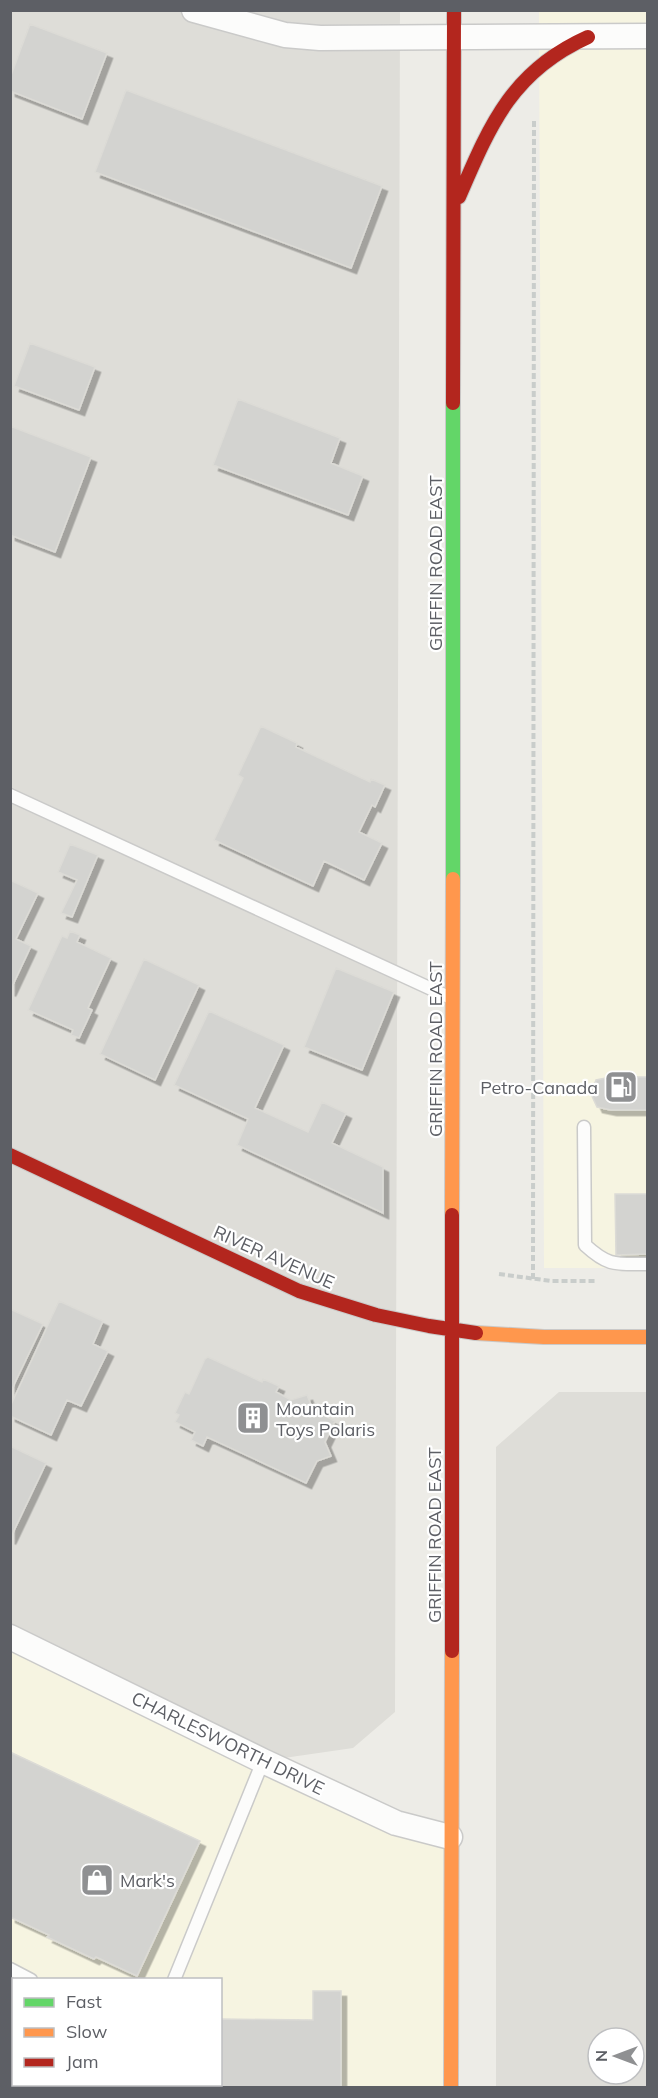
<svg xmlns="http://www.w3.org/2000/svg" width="658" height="2098" font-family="Mulish,sans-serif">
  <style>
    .commercial { fill: #f6f4e1; fill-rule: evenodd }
    .industrial { fill: #deddd8; fill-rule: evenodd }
    .building { fill: #d3d3d0; stroke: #dcdbd6; stroke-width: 1.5; filter: url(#shadow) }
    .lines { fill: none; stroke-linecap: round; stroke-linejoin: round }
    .lane-casing { stroke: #cacac9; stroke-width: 15 }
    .street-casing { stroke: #cacac9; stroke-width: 27 }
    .fast-casing { stroke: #cac9c8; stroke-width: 16 }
    .slow-casing { stroke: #cac9c8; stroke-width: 16 }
    .jam-casing { stroke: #cac9c8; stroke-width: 16 }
    .path { stroke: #c9cdcb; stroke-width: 4; stroke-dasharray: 6 3; stroke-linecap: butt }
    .lane { stroke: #fcfcfb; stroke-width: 12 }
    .street { stroke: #fcfcfb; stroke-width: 24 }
    .fast { stroke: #63d668; stroke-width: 14 }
    .slow { stroke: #ff974d; stroke-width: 14 }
    .jam { stroke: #b3261e; stroke-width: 14 }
    .labels { text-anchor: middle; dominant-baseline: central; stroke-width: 4.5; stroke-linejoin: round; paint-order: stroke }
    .street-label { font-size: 18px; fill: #5d5f65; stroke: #fff }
    .poi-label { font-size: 18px; fill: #5d5f65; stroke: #fff; text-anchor: start }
  </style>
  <defs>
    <filter id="shadow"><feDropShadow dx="5.5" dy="5.5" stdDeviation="0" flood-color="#0004"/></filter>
  </defs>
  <rect width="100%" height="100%" fill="#edece7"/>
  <path class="commercial" d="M539,11H647V1268H544Z
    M10,1637L450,1837L451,2087H11ZM14,1980H220V2084H14Z"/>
  <path class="industrial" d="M10,11H400L395,1712L353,1748L263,1761L11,1637Z
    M559,1392H647V2087H496V1447ZM598,2038H634V2074H598Z"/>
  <path class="building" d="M30,24L107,53L82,119L10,91V78Z
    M126,90L382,186L351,268L95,172Z
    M30,343L95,367L79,410L14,386Z
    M238,399L340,438L331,463L363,476L348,515L213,465Z
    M10,426L91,457L55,552L10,535Z
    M261,726L297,743L296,747L370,782L371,779L385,785L375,807L372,805L359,832L382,843L364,880L324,861L313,886L214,840L243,778L238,775Z
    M70,844L98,855L72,917L61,913L77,880L58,872Z
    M10,880L38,893L16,939L31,946L10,991Z
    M70,931L80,935L77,942L111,958L88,1008L92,1010L79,1038L71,1035L73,1030L28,1010L62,936L67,938Z
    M144,959L199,985L155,1080L100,1054Z
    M336,968L394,992L362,1070L304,1047Z
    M209,1011L284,1045L255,1108L308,1132L322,1102L346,1113L332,1143L383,1167V1213L237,1145L248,1119L174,1085Z
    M611,1077H648V1110H611L597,1107L591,1094L596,1080Z
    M615,1194H648V1254L616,1255Z
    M59,1301L103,1321L93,1344L108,1351L81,1406L67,1400L51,1435L10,1416V1407Z
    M10,1309L43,1324L10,1393Z
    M208,1357L262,1382L263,1379L279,1386L276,1392L291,1400L307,1395L313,1410L335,1421L325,1442L331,1456L317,1461L306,1483L207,1437L203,1446L191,1440L195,1432L175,1422L179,1415L175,1413L185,1392L189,1394L205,1359Z
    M10,1446L46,1463L10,1539Z
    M10,1752L200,1841L137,1976L96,1957L94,1959L47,1937L49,1935L10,1917Z
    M313,1991H341V2088H199V2084H220V2019L313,2020Z"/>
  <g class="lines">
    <defs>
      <path id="lane" d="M10,795L451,998
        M584,1127L585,1245C609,1267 616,1264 648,1264
        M10,1969L31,1980
        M174,1980L263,1761
        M137,2084V2088"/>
      <path id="street" d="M194,10L285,35L320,38L648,36
        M10,1637L263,1761L396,1823L450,1837"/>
      <path id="fast" d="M453,879V403"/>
      <path id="slow" d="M452,1215L453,879
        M476,1333L544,1337H648
        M451,2088L452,1651"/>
      <path id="jam" d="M459,197C490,125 512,71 588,37
        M453,403L454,10
        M10,1155L299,1291L376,1315L429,1326L476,1333
        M452,1651V1215"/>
    </defs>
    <use href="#lane" class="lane-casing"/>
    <use href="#street" class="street-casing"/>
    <use href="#fast" class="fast-casing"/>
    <use href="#slow" class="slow-casing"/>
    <use href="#jam" class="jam-casing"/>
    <path class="path" d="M499,1274L551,1281H597
      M533,1279L534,119"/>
    <use href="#lane" class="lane"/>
    <use href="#street" class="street"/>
    <use href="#fast" class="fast"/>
    <use href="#slow" class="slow"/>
    <use href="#jam" class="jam"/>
  </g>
  <defs>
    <symbol id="fuel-square" viewBox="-11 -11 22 22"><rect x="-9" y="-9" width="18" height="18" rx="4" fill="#8f9092" stroke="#fff"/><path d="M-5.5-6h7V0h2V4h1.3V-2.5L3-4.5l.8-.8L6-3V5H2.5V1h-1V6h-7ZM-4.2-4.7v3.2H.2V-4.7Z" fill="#fff"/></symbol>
    <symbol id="building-square" viewBox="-11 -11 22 22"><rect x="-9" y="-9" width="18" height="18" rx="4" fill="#8f9092" stroke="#fff"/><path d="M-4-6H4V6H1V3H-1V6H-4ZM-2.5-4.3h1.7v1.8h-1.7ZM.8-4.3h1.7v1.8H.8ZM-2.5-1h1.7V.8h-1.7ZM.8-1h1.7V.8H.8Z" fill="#fff"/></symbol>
    <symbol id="shop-square" viewBox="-11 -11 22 22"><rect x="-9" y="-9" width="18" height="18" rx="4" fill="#8f9092" stroke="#fff"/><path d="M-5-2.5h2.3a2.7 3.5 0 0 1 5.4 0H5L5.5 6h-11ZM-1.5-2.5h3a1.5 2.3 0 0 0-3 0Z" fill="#fff"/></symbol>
  </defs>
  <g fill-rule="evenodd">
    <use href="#fuel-square" x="602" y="1068" width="38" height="38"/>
    <use href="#building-square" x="234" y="1399" width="38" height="38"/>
    <use href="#shop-square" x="78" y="1861" width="38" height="38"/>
  </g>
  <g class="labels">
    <g class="street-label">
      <text transform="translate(435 563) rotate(-90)">GRIFFIN ROAD EAST</text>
      <text transform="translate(435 1049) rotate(-90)">GRIFFIN ROAD EAST</text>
      <text transform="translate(274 1257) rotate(24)">RIVER AVENUE</text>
      <text transform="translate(434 1535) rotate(-90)">GRIFFIN ROAD EAST</text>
      <text transform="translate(228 1743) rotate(26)">CHARLESWORTH DRIVE</text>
    </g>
    <g class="poi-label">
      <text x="598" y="1087" text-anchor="end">Petro-Canada</text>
      <text x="276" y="1408">Mountain<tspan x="276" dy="21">Toys Polaris</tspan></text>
      <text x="120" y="1880">Mark's</text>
    </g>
  </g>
  <rect width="658" height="2098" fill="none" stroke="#5d5f65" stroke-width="24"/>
  <rect x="12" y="1978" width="210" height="108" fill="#ffffff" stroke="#bebfc1" stroke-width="1.5"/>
  <rect x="24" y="1998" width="30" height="9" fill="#63d668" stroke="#bebfc1" stroke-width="1.5"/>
  <text x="66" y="2008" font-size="18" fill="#5d5f65">Fast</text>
  <rect x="24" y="2028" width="30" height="9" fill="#ff974d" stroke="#bebfc1" stroke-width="1.5"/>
  <text x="66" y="2038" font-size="18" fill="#5d5f65">Slow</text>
  <rect x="24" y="2058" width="30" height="9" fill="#b3261e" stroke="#bebfc1" stroke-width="1.5"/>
  <text x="66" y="2068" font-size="18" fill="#5d5f65">Jam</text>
  <g transform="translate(616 2056) rotate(270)"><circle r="28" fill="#ffffff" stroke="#bebfc1" stroke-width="1.5"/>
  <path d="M0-4.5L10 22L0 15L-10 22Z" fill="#8f9092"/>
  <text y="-9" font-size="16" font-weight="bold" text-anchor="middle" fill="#5d5f65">N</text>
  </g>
</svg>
